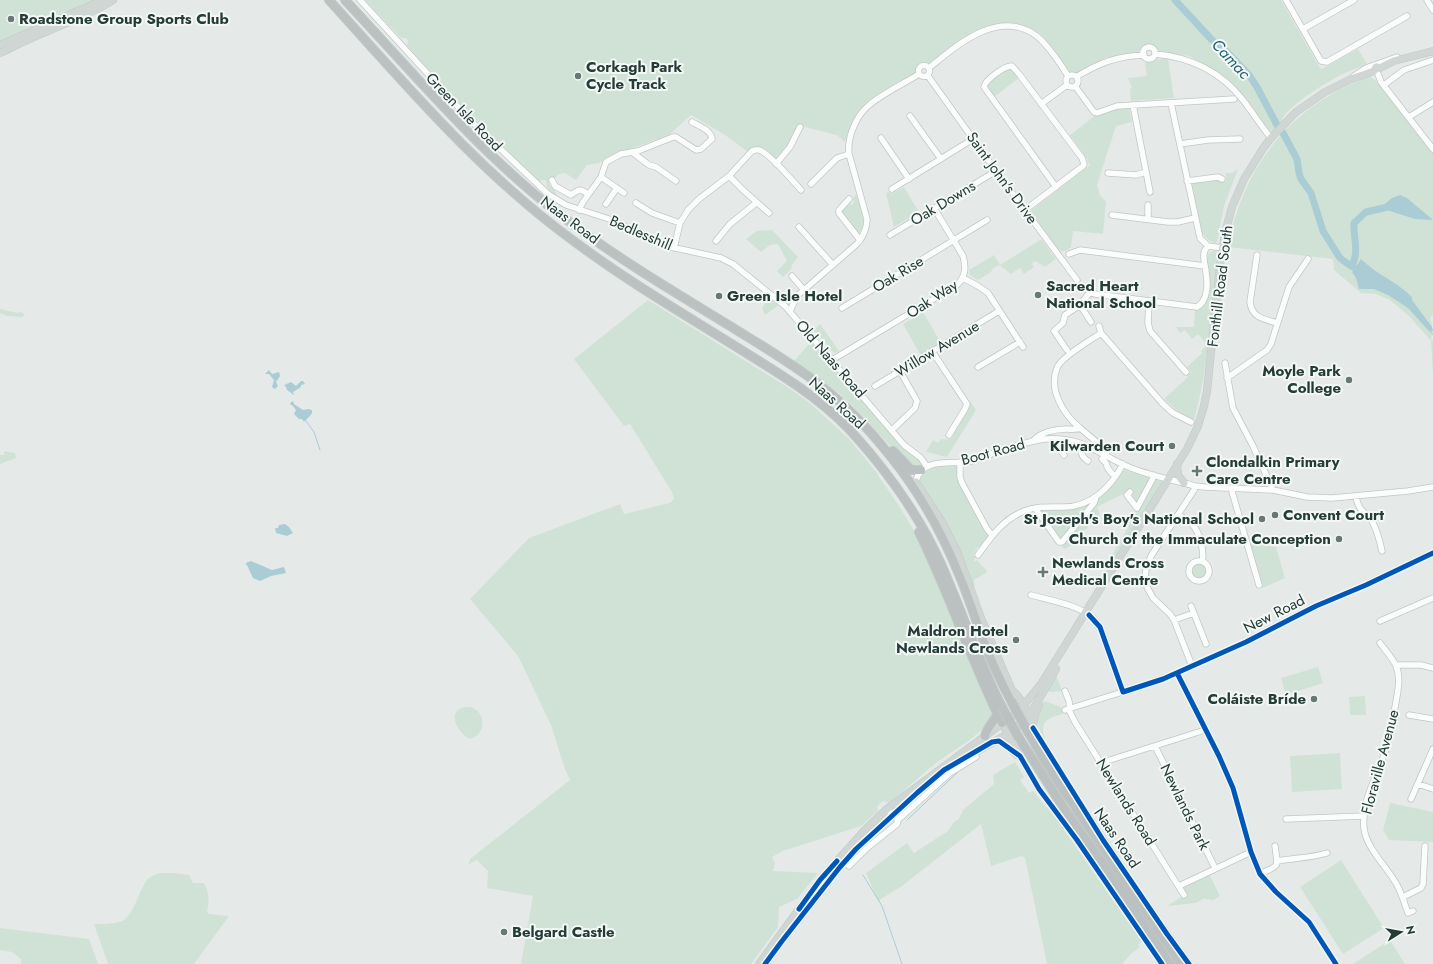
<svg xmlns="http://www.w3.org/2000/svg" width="1433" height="964" font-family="Jost,sans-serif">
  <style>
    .green { fill: #d0e2d6 }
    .water { fill: #aaccd4 }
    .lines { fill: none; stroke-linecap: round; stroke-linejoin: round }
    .stream { stroke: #aaccd4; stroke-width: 1 }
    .river { stroke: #aaccd4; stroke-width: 7 }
    .minor-casing { stroke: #c2c7c5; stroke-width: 7 }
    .major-casing { stroke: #c1c9c7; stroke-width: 8 }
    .highway-casing { stroke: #c1c9c7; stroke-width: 10 }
    .minor { stroke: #fbfcfc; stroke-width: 5.5 }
    .major { stroke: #cfd6d4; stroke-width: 7 }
    .highway { stroke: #bbc1c0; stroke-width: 8 }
    .highway-bridge-casing { stroke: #c1c9c7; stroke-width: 10; stroke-linecap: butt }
    .highway-bridge { stroke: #bbc1c0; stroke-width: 8 }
    .cycleway-casing { stroke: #f3f8f6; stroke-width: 8 }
    .cycleway { stroke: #0057b8; stroke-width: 5 }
    .poi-dot { fill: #687874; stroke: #f3f8f6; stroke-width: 1.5 }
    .labels { text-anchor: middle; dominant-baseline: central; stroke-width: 4; stroke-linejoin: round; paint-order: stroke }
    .poi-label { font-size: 15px; font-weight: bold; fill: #243b36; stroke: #f3f8f6; text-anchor: start }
    .street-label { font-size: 15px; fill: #243b36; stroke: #f3f8f6 }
    .water-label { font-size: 16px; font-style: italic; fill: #246172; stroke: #f3f8f6 }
  </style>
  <rect width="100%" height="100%" fill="#e5eae8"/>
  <path class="green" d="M0,0H97L0,42Z
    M365,0H1281L1320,68L1322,69L1358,49L1367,64C1355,69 1341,74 1330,81C1319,87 1283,110 1282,121L1274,130L1270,131L1235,87L1218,72L1189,56L1161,52L1153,46L1145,48L1141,51L1105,58L1077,73H1070C1063,64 1048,39 1040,34C999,4 963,41 930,65L925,63L919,66L915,75L884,91L863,106L853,122L845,142L837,135L804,127L803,130L798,127C793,138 787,156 774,159L753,148L748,152L725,135L691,115L669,135L611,156L599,163L587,165L576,180L565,173L559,174L555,178L552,177L548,179L549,184L557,194L555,195L547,188L546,180L538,181L463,107L408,47L407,45L408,41L406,38H401Z
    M1158,59H1168L1174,98L1131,101L1130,89L1132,88L1128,78L1147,76L1145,62H1151Z
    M1007,69L1013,70L1019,78L994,97L988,89V84Z
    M1367,77H1371L1376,81L1433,153V314L1430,318C1433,324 1433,334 1431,340L1433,341V374L1431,341L1409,316L1390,300L1376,294L1361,293L1334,270L1333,259L1228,247C1239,185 1272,130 1327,97C1339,89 1354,83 1367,77Z
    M1129,108L1132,122L1116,126L1097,185L1100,195L1106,202L1103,234L1073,231L1071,247C1068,249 1066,252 1062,251C1053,248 1039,224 1033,216L1031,212L1033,209L1090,165L1087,161L1088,160L1070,135L1096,115H1100L1113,109Z
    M1238,169L1224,206L1217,242L1215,243C1209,241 1205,238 1202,232H1200L1192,185L1194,182L1218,179L1220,182L1226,181V173H1232Z
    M904,187L919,212L894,227L886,193L889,192L891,194Z
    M856,194C860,205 868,223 859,233L857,232L841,215V210L848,202L852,205L854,202L853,199Z
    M772,230L798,257L791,266L792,268L783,277L777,271L787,261L786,259L778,244L770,245L761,252L746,239L757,231Z
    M1040,240H1042L1056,259L1045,267L1035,261L1033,262L1032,264L1034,267L1024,274L1020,268L1011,274L999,265L993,268L991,272L978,280L970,275L969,270L994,255L1000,265Z
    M1215,251L1217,252V256C1211,310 1209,367 1194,420L1182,415L1164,399L1188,377L1187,376L1191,372L1187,367L1202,353L1201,351L1207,345L1198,334L1192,339L1185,330L1180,333L1176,327H1194L1195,310C1202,308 1206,303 1207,296L1206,259H1208V255L1210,252Z
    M769,298H772L779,305L765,315L762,308Z
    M648,300L792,390L812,405L849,439L877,473L879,477C896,500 910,523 924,548L993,715C981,736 958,747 939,761C922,774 906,789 889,803L883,801L879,804L877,807L878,811L861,826L783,851L772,857L775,863L773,871L818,873L797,899L779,907L778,927L751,964H521L533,896L487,888L488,871L477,860L469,864L470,859L570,780L565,769L551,725L518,656L470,599L529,538L620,504L624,514L670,503L674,499L672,492L630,424L624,426L574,359Z
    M0,309L18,313L20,312L23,313L25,316H23L22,317L7,316L0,313Z
    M923,312L941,343L921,356L903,324Z
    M820,324L839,351L834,353L817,333L813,331Z
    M811,342L914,454L925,465L915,468L909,467L863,416L840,394L794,361Z
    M970,401L976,410L947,457L926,452L933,440L938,443L941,439C948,440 955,440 954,430L970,406Z
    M4,451L15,453L16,458L0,464V455H4Z
    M940,465H954L957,467L962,487L988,535V539L982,548L978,547L973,555L976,557L973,562L977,560L987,571L986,573L974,580L975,596L919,484V477L928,469Z
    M1124,470L1150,478L1137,502H1134L1129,491L1097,507L1100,514L1086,521L1088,528L1072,537L1073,544L1065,549L1063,548L1062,544L1080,525L1099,498L1108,490Z
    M1155,479L1163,482L1111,564L1107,560L1095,566L1084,568C1094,565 1106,562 1113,554Z
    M1093,502L1063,539L1060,540L1037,509Z
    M1250,544L1276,547L1285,578L1263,588Z
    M1191 571a8 8 0 1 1 16 0a8 8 0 1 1-16 0Z
    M1318,667L1323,683L1286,695L1281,678Z
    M1056,675L1062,691L1050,692L1048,691Z
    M1365,696L1366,715H1350L1349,697Z
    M1044,701L1061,707L1063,714C1050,717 1038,722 1045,738H1044C1035,723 1037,717 1044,701Z
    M465,707C469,707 472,707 475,709C487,716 484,737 469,739C457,732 446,711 465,707Z
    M1340,753L1342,789L1292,792L1290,756Z
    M1015,762L1024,777L1020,780L1029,793L1033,791L1057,820L1142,941L1138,945L1140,947L1132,953L1122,964H1047L1025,858L1021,856L991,866L981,824L902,886L878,901L866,873L907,843L914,853L948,831L954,822L959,819L963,810L994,784L993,775Z
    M1390,803L1433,812V842L1389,840L1383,830Z
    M1341,860L1384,928L1343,954L1300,887Z
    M159,873H174L189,875L193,883H204C209,893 210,900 207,911L209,914L229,916L194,964H108L94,924C103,924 113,924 122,921C134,916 139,889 148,879C151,876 155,875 159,873Z
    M1209,874L1220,896L1212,901L1210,899L1207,900L1205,898L1196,903L1167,906L1186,894L1183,888L1186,884Z
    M0,928L89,939L98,964H21V959L12,952L0,950Z
    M1390,940L1405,964H1353Z"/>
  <path class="water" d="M1400,195L1407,198L1433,220L1415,219L1380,208L1392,198Z
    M1361,259C1376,274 1397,282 1412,297V300L1432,327L1433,331L1430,332L1428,330L1408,308L1388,295L1374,289H1359L1356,278L1352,272Z
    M269,370L272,374L279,372L280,376L276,382L278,386L275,389L272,387L274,380L269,374H265Z
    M301,381H303L305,384L301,385V387L293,392L294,395L287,390L286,387L284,385L291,382L296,386Z
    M293,401L294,404L303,410L308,409L312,410V413C312,414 305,421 304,422L302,419H299L294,414L296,410L293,406L291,405L290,403Z
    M285,524L289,527L293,533L287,536L276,533L275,528H278L279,525Z
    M251,561L272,570L284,567L286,573L271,576L260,581L253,578L247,565H246V563Z"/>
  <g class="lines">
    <path class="stream" d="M1431,332L1433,335
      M306,421L314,432L320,450
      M907,820L959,771
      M863,875L882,906L902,964"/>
    <path class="river" d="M1175,0L1212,40L1223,48L1249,75L1257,87L1277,125
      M1283,133L1297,159L1299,173L1301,179L1311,193L1323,231L1340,258L1348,264L1363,272
      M1351,266C1360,255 1353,236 1354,223L1366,212L1388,207"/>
    <defs>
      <path id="minor" d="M360,0L472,122L548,194L566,205L612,220L662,245L721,258L733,264L785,306L904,445L921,458L927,467
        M1286,0L1321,61L1327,62L1407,16
        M1427,0L1433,10
        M1303,29L1354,0
        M1143 53a6 6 0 1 1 12 0a6 6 0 1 1-12 0Z
        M1155,54C1190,57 1221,72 1243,100C1253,113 1261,126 1271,138
        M918.5 71a5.5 5.5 0 1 1 11 0a5.5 5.5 0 1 1-11 0Z
        M929,68C957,45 1000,7 1038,37C1048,46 1061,64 1068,76
        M1378,74L1381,82L1433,149
        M1066 81a6 6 0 1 1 12 0a6 6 0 1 1-12 0Z
        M928,76L996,171L1077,280
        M1354,76L1366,68L1397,57
        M1076,77C1099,63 1117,56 1144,55
        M1384,85L1404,70L1433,60
        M1075,86L1094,112L1097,113L1117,106L1234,99
        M1171,103L1200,238L1208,246L1222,248
        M1041,104L1067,85
        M1133,105L1150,192
        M910,116L941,159
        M1409,117L1433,102
        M881,138L909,179
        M1180,144L1208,140L1240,139
        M632,152L649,165L656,167L676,181
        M776,164L790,147L800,127
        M1108,173L1136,175L1146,172
        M729,176L743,190L769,213
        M601,177L624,193
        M552,180L555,186L571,195C580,189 579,188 588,194
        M1187,181L1218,177L1222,179
        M811,184L837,158L849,154
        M892,189L973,139
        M849,199L839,210V213L860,240
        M636,203L652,213L680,223
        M606,204L617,188
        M579,210L583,202L601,177L606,162L621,154L638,151L673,137H676L696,150L701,149L712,139C711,130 699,126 692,122
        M1025,210L1083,166L1084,164L1082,158L1019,74L1012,66C1004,66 985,80 984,87L1056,187
        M1112,215L1168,222H1178L1195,218
        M1148,219V205
        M799,227L833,265
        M890,235L996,171
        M716,241L730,224L756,203
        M674,248L680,223L688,210L699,199L729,176L752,151C755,150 756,149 759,150C768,152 794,182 801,190
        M1069,254L1080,250L1205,266
        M1257,255L1250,302C1252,318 1264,319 1277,323
        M792,276L804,290
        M963,278L978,286L988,293L1023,347
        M1084,287L1090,292L1095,294L1197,307C1208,301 1208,283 1206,273C1206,267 1203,260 1204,254C1204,251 1206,248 1208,246
        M780,300L797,296L858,243C864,235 867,228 867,219L849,154C847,138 856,116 868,106C880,95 905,83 919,74
        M1149,301L1148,323L1150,331L1186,372
        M1080,305L1091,322
        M842,308L987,220
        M790,311L797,296
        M1099,326L1101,333L1163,404L1173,413L1191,422
        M1067,350L1054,331L1063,323L1065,315L1080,305L1090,292
        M932,351L967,404L965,409L949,435
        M832,360L957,285C966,276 966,267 963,256L934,208
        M1225,363L1233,408L1253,446L1273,490
        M978,367L1020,342
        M1227,378L1267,350L1271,344L1289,287L1308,259
        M875,386L999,311
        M1080,428C1064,415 1048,390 1057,368C1061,357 1091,340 1101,333
        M892,430L915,408L917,401L900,371
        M1057,439L1058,447L1064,455
        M1033,441C1040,432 1056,429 1067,429C1072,429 1076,430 1080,428L1106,450L1107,456
        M1081,444C1080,451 1081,457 1088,461
        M1102,459L1106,463C1107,469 1111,473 1115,476
        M960,462V477L962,483L987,529L992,535
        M916,482C919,458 950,464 967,462C978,460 988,455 999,451C1014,446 1029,441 1045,439C1083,436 1099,455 1131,468C1151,476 1174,480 1195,486L1204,487L1273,490L1307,497L1332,498L1408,491L1433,487
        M1231,488L1259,585
        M1130,492L1127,495L1137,508L1152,480L1154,475
        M1356,496C1358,513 1367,511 1373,523C1377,531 1380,542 1382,551
        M1035,508L1059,542H1062L1094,503L1096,497
        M1178,515C1183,517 1188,520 1192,524C1199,531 1205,552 1202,561
        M978,555C991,537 1002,520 1024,511C1037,506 1050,507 1064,507C1091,507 1111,487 1123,464
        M1189 571a10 10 0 1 1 20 0a10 10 0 1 1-20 0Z
        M1031,595C1049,600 1079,605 1093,618C1098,623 1100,628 1103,634L1123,692
        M1191,606L1206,644
        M1174,620L1194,613
        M1380,621L1433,598
        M1380,643C1385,650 1393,658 1396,666C1401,677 1398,690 1396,702C1393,719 1390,736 1385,752C1377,777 1361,801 1364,828C1366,847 1384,864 1394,880C1401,890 1404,902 1408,913L1413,911
        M1396,665H1421L1433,668
        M1192,666L1174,620L1170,614L1153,598L1147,587L1145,578L1146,569L1151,556L1194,490L1195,486
        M1177,673L1219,756L1233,788L1251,852L1260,874L1276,892L1309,922L1336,964
        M1065,691L1069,701L1070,712L1075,722L1184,895
        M1065,710L1148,684L1177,673L1246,642L1316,606L1366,585L1433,553
        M1409,715L1433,719
        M1155,746L1215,868
        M1102,764L1110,760L1205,730
        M1418,784L1433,789
        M1411,799L1433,749
        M1286,819L1364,816
        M898,820L950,773L976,757
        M1277,861C1294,858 1311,858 1327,853
        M849,866L867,848L897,824L898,820L887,809
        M1260,874C1280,864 1278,869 1275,846
        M1179,886L1251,852
        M1403,897L1421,888L1423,884L1425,846"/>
      <path id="major" d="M0,45L94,4L102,0
        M0,53C15,46 30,38 46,32C69,22 92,14 113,0
        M1177,464L1178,475L1184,483
        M916,482L942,522L957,551L981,618L1014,695
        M1013,691C1027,703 1031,728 1042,744C1058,768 1073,794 1089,818C1121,868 1154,917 1189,964
        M1002,723L1020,756L1039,789L1077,840L1137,926
        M1033,727L1035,714L1039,705
        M995,742H1002L1017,755
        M949,767L1008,734C1031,719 1043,692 1056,669
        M1144,936L1162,964
        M759,964L820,880L865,830L887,809L1016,713L1023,706L1041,684L1187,449L1198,426L1204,406L1207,391L1220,265L1225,233L1232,207L1244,179L1264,147L1271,138L1296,112L1325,92L1351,79L1374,71L1376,67L1380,68L1394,61L1433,51
        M765,964L782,941L840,867L874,832L894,815L925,786"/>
      <path id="highway" d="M329,0C406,85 481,174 575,242C622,277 672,307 722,338C765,365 812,391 848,428C857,438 866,448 874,458C901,491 924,526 941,564C962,611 978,661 1002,707
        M345,0C418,78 488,163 575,226C625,263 678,294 730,326C759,344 790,362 817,383C845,404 870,430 891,457C920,493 943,534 960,577C969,598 976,621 984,642C992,663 1001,682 1011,701
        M893,451L911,470H921
        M919,532C950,595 971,661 1002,723
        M1028,732L1053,774L1181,964
        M985,736C987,727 994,722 998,713
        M1019,738L1063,807L1124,894L1170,964
        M1134,921L1147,939"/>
    </defs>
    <use href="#minor" class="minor-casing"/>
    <use href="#major" class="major-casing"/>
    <use href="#highway" class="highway-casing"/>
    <use href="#minor" class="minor"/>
    <use href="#major" class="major"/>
    <use href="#highway" class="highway"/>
    <defs>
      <path id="highway-bridge" d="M1011,701L1028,732
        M1002,707L1019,738"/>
    </defs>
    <use href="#highway-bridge" class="highway-bridge-casing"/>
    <use href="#highway-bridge" class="highway-bridge"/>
    <defs>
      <path id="cycleway" d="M1089,615L1100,627L1123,692L1163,679L1246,642L1316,606L1366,585L1433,553
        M1177,673L1219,756L1233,788L1251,852L1260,874L1276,892L1309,922L1336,964
        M1033,728L1103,840L1167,934L1189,964
        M799,909L820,880L837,861
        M765,964L782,941L840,867L856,849L917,793L944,770L992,742L999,741L1020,756L1039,789L1077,840L1162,964"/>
    </defs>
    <use href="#cycleway" class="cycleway-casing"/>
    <use href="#cycleway" class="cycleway"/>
  </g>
  <g class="poi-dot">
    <circle cx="11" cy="19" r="4"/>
    <circle cx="578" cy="76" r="4"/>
    <circle cx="1038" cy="295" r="4"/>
    <circle cx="719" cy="296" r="4"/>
    <circle cx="1349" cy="380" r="4"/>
    <circle cx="1172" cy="446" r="4"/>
    <path d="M1195 465h4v4h4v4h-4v4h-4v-4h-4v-4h4z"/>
    <circle cx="1275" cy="515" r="4"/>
    <circle cx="1262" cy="519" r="4"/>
    <circle cx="1339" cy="539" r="4"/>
    <path d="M1041 566h4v4h4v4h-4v4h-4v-4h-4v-4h4z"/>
    <circle cx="1016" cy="640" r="4"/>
    <circle cx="1314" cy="699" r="4"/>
    <circle cx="504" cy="932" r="4"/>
  </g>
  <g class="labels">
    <g class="poi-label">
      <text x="19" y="19">Roadstone Group Sports Club</text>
      <text x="586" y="67">Corkagh Park<tspan x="586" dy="17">Cycle Track</tspan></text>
      <text x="1046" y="286">Sacred Heart<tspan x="1046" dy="17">National School</tspan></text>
      <text x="727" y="296">Green Isle Hotel</text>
      <text x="1341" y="371" text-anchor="end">Moyle Park<tspan x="1341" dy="17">College</tspan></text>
      <text x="1164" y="446" text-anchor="end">Kilwarden Court</text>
      <text x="1206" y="462">Clondalkin Primary<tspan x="1206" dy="17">Care Centre</tspan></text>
      <text x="1283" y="515">Convent Court</text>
      <text x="1254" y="519" text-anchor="end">St Joseph's Boy's National School</text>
      <text x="1331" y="539" text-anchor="end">Church of the Immaculate Conception</text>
      <text x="1052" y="563">Newlands Cross<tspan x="1052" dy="17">Medical Centre</tspan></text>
      <text x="1008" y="631" text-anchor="end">Maldron Hotel<tspan x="1008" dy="17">Newlands Cross</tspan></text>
      <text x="1306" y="699" text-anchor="end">Coláiste Bríde</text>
      <text x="512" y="932">Belgard Castle</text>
    </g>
    <g class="street-label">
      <text transform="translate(464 112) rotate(46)">Green Isle Road</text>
      <text transform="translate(1002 178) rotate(54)">Saint John's Drive</text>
      <text transform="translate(943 203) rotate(-31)">Oak Downs</text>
      <text transform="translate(570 220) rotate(37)">Naas Road</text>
      <text transform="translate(641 233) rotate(23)">Bedlesshill</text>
      <text transform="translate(898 274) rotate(-31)">Oak Rise</text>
      <text transform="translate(1220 286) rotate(-83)">Fonthill Road South</text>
      <text transform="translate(932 299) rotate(-33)">Oak Way</text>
      <text transform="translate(937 349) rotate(-31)">Willow Avenue</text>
      <text transform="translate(831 359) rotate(49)">Old Naas Road</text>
      <text transform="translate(837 403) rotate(42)">Naas Road</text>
      <text transform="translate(993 452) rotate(-15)">Boot Road</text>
      <text transform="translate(1274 614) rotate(-27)">New Road</text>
      <text transform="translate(1380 762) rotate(-75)">Floraville Avenue</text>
      <text transform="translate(1126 802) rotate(58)">Newlands Road</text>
      <text transform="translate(1185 807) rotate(64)">Newlands Park</text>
      <text transform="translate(1117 838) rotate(56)">Naas Road</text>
    </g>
    <g class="water-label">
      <text transform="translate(1231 59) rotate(47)">Camac</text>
    </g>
  </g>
  <g transform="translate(1401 932) rotate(79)" stroke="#f3f8f6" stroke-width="3" paint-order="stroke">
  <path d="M0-3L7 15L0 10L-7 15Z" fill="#243b36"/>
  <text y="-6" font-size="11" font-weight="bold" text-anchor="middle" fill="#243b36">N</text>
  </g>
</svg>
